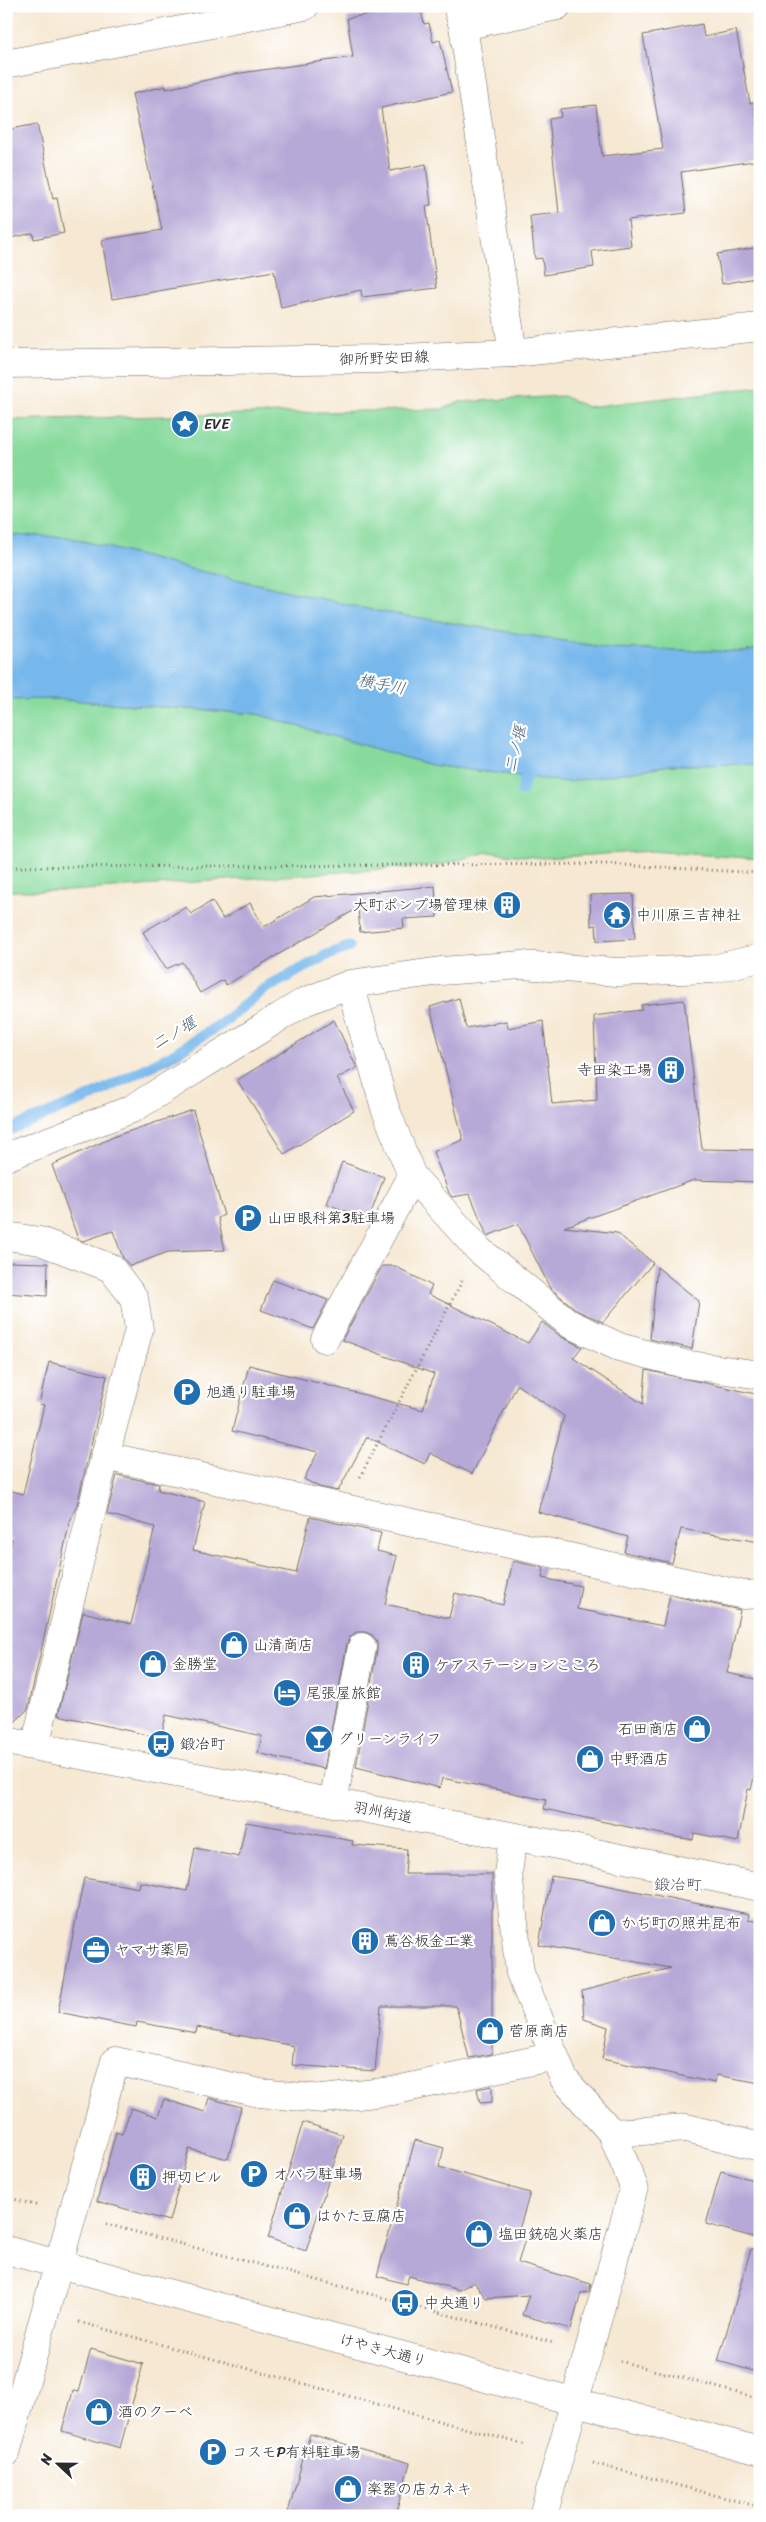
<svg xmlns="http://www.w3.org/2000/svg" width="766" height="2522" font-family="Sriracha,'Klee One',sans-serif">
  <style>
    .green { fill: #87da9c; stroke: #598264 }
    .water { fill: #77b8ec; stroke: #51728c }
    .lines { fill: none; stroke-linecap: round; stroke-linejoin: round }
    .stream { stroke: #77b8ec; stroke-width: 11 }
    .building { fill: #b6a8d7 }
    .minor-casing { stroke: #726d65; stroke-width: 29 }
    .major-casing { stroke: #726d65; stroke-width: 29 }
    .path { stroke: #726d65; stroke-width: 3; stroke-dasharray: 1 4; stroke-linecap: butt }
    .minor { stroke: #fff; stroke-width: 28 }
    .major { stroke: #fff; stroke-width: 28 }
    .labels { text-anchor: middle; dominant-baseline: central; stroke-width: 4.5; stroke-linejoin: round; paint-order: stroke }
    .street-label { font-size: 15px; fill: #2b2b2b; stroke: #fff }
    .poi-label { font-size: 15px; fill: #2b2b2b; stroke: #fff; text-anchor: start }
    .water-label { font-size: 16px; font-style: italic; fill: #465c6f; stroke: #fff }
    .neighbourhood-label { font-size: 16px; fill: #5c5767; stroke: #fff }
  </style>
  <rect width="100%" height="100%" fill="#fff"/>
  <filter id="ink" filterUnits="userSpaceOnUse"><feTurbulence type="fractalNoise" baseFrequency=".02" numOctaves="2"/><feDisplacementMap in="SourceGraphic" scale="10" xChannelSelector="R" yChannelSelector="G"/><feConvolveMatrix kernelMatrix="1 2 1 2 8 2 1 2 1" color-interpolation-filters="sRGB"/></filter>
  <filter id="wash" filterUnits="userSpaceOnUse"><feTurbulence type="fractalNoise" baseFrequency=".0096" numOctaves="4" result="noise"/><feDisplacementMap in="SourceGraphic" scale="20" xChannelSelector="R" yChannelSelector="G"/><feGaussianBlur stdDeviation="1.12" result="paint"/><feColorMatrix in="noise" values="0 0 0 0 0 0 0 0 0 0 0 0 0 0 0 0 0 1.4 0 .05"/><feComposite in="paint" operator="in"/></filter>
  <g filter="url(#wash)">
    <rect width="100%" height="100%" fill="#f6e8d2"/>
    <path class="green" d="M760,387V649L743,652L608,648L371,610L187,568L67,537L6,535V420L442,409L459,402L563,396L587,407Z
      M54,699L257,714L431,765L568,782L670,765L760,764V859L651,851L544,858L487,852L441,865L70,891H6V700Z"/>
    <path class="water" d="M6,535L67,537L187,568L371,610L608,648L743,652L760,649V764L670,765L568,782L431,765L257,714L54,699L6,700Z"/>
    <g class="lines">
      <path class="stream" d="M522,791L528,762
        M6,1131L92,1096L170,1056L221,1024L263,990L325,956L349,947"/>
    </g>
    <g id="blocks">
      <path class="building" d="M420,6L424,24L429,23L433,42L440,40L452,92L381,108L390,171L426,164L431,205L426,206L437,288L362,297L361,290L281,308L274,271L112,299L102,240L162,230L132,94L166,86V89L234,74L353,57L347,18Z
        M702,24L704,37L736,30L750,103L754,102L760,141V160L681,172L686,213L628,220L631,246L592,251L594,267L544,275L542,258L535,259L530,216L559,213L549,119L561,117L560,109L596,105L602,156L663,149L643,35Z
        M37,124L53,199L57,198L64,233L34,239L33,233L6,239V130Z
        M760,247V277L722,284L717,254Z
        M435,886L437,917L403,919L404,928L360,932L358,908L226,985L223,980L200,993L182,962L166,969L143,932L186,907L191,914L212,901L223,919L250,903L264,927L314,897Z
        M633,894L635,939L597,941L596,925L591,926L590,895Z
        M459,998L466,1028L507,1021L508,1028L543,1021L552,1104L597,1100L594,1016L642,1010L641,1005L684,1000L702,1149L760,1150V1182L694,1180L564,1227L617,1233L653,1263L603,1322L578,1311L550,1288L518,1224L487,1236L470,1194L452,1197L449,1193L433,1152L463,1140L430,1007Z
        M334,1020L357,1068L337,1078L354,1111L284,1154L237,1080Z
        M193,1110L224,1215L218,1218L225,1250L168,1252L130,1266L123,1258L113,1231L83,1241L78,1239L52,1165L118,1135Z
        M342,1162L384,1177L369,1219L327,1204Z
        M6,1262L48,1263L47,1296L6,1293Z
        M382,1266H395L432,1286L428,1294L528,1343L542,1322L560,1336L582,1347L573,1358L643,1404L646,1370L760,1395V1542L681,1529L672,1563L624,1552L628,1537L538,1512L564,1416L517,1385L472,1474L430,1453L425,1464L367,1437L338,1491L319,1487L304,1479L318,1452L232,1431L249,1365L423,1410L434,1374L342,1340Z
        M657,1267L699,1301L692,1349L650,1339Z
        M273,1280L328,1300L313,1329L261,1310Z
        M49,1362L107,1376L77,1505L70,1521L28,1709L11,1726H6V1567L12,1539L6,1537V1489L23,1494L44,1405L39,1404Z
        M117,1475L159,1484L158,1490L205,1502L193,1550L296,1573L310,1517L381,1533L377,1551L397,1556L385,1604L449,1618L455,1593L503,1605L513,1561L544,1568L542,1578L581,1586L577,1609L663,1626L670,1595L740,1610L727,1673L760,1680V1753L751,1790L748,1789L738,1842L694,1833L693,1840L675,1837L544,1809L546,1800L442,1778L440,1788L356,1767L377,1650V1641L372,1635L365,1632H356L350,1637L347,1644L324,1769L258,1753L262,1736L166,1715L161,1738L58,1715L83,1612L131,1624L155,1527L107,1514Z
        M246,1822L353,1841L352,1845L407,1849L405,1874H492V2054L469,2058L456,2006H381L375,2071L292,2065L294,2046L197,2027L196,2033L137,2022L136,2027L58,2012L84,1878L139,1888L140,1882L187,1891L195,1848L239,1857Z
        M551,1876L590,1882L749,1914L748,1920L760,1922V2083L716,2075L715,2083L602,2059L608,2027L584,2019L582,1991L671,1968L539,1945Z
        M492,2086V2102L480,2103L477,2089Z
        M209,2098L241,2107L228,2159L189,2149L169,2221L97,2201L116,2132L122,2134L131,2108L158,2117L164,2099L205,2112Z
        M303,2122L343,2135L306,2251L268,2238Z
        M415,2140L444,2148L439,2167L530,2193L518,2233L526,2235L518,2263L591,2284L589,2292L581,2293L571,2329L522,2315L529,2295L486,2298L474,2282L459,2290L409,2276L406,2284L377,2276Z
        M721,2171L760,2182V2239L706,2224Z
        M751,2249L760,2250V2373L718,2361Z
        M91,2349L143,2364L120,2448L62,2431L73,2391L79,2392Z
        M310,2434L410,2463L395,2516H287Z"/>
    </g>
  </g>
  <g filter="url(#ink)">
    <use href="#blocks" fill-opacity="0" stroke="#726d65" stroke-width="1"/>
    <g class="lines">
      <defs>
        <path id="minor" d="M457,6L463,26L513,353
          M463,26L557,6
          M6,64L305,6
          M350,984L385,1108L412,1176L479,1250L570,1324L619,1347L684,1364L760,1375
          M6,1157L132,1109L304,1002L350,984L441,971L522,965L617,972L713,969L760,958
          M6,1236L40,1241L111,1268L134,1298L139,1329L105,1456L35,1746
          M325,1339L412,1176
          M105,1456L744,1595L760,1594
          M6,1741L548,1843L760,1887
          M333,1803L362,1647
          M513,1837L508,1874L520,1973L564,2079L612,2133L634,2187L543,2516
          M612,2133L687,2128L760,2147
          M6,2250L760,2451
          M6,2453L115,2061L260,2093L323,2099L392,2091L555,2056"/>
        <path id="major" d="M6,364L379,359L513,353L760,327"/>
      </defs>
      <use href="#minor" class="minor-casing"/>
      <use href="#major" class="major-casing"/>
      <path class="path" d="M6,867L604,864L760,873
        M360,1477L462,1281
        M6,2197L39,2206
        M106,2224L554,2343
        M79,2322L526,2445
        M620,2361L760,2399
        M593,2463L760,2507"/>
      <use href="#minor" class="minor"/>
      <use href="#major" class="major"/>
    </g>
  </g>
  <defs>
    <symbol id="sight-disc" viewBox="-11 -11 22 22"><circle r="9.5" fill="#1f6fb2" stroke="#fff"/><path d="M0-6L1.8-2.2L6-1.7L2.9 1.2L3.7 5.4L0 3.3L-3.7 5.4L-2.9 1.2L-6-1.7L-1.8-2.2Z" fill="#fff"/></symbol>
    <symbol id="building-disc" viewBox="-11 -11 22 22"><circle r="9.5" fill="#1f6fb2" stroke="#fff"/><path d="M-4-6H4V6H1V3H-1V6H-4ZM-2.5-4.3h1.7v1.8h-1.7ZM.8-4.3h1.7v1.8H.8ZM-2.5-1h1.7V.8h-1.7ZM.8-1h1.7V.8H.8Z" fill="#fff"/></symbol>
    <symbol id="temple-disc" viewBox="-11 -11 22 22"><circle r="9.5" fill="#1f6fb2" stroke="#fff"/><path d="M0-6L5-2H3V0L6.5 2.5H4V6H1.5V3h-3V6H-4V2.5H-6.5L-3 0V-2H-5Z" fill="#fff"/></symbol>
    <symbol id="parking-disc" viewBox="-11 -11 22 22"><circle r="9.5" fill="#1f6fb2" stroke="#fff"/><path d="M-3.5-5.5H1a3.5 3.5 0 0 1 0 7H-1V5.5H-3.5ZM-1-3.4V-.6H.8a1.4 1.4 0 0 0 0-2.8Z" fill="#fff"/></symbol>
    <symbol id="shop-disc" viewBox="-11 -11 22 22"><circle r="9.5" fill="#1f6fb2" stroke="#fff"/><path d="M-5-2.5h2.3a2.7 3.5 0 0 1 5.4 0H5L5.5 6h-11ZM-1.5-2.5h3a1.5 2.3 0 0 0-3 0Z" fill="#fff"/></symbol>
    <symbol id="hotel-disc" viewBox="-11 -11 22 22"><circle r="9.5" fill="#1f6fb2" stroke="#fff"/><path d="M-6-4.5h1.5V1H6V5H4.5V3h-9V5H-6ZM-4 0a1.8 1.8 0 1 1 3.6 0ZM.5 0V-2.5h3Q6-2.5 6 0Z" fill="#fff"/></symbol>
    <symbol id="bar-disc" viewBox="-11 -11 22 22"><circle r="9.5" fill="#1f6fb2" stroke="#fff"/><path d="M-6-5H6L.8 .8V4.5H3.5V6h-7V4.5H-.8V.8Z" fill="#fff"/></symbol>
    <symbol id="bus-disc" viewBox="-11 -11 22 22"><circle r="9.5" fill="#1f6fb2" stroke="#fff"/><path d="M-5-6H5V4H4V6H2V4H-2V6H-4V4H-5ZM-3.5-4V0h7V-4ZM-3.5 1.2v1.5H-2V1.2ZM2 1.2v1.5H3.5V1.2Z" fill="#fff"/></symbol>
    <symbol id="office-disc" viewBox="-11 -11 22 22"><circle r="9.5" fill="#1f6fb2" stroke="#fff"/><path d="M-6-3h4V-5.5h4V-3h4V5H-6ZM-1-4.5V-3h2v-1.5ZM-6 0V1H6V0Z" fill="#fff"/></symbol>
  </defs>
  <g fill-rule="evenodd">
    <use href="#sight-disc" x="169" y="408" width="32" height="32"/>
    <use href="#building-disc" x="491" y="889" width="32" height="32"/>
    <use href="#temple-disc" x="601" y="899" width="32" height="32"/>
    <use href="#building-disc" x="655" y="1054" width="32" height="32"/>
    <use href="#parking-disc" x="232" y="1202" width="32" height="32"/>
    <use href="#parking-disc" x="171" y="1376" width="32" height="32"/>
    <use href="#shop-disc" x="218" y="1629" width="32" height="32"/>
    <use href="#shop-disc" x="137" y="1648" width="32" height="32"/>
    <use href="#building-disc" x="400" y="1649" width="32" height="32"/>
    <use href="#hotel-disc" x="271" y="1677" width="32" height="32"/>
    <use href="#shop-disc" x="681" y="1713" width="32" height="32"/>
    <use href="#bar-disc" x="303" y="1723" width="32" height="32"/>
    <use href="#bus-disc" x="145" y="1728" width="32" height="32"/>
    <use href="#shop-disc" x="574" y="1743" width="32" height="32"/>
    <use href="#shop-disc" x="586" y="1907" width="32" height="32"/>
    <use href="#building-disc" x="349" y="1925" width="32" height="32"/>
    <use href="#office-disc" x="80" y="1934" width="32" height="32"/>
    <use href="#shop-disc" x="474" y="2015" width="32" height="32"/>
    <use href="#parking-disc" x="238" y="2158" width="32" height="32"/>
    <use href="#building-disc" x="127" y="2161" width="32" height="32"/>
    <use href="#shop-disc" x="281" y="2200" width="32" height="32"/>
    <use href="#shop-disc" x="463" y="2218" width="32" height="32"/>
    <use href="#bus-disc" x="389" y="2287" width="32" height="32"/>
    <use href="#shop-disc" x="83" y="2396" width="32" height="32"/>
    <use href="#parking-disc" x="197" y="2436" width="32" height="32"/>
    <use href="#shop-disc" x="332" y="2473" width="32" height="32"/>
  </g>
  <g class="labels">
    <g class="street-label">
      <text transform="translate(384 358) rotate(-2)">御所野安田線</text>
      <text transform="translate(383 1812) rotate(11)">羽州街道</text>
      <text transform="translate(383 2350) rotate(15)">けやき大通り</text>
    </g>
    <g class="poi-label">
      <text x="204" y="424">EVE</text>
      <text x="488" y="905" text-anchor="end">大町ポンプ場管理棟</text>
      <text x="636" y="915">中川原三吉神社</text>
      <text x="652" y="1070" text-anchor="end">寺田染工場</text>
      <text x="267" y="1218">山田眼科第3駐車場</text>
      <text x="206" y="1392">旭通り駐車場</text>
      <text x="253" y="1645">山清商店</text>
      <text x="172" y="1664">金勝堂</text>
      <text x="435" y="1665">ケアステーションこころ</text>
      <text x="306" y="1693">尾張屋旅館</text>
      <text x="678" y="1729" text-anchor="end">石田商店</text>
      <text x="338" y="1739">グリーンライフ</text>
      <text x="180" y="1744">鍛冶町</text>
      <text x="609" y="1759">中野酒店</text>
      <text x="621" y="1923">かぢ町の照井昆布</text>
      <text x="384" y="1941">蔦谷板金工業</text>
      <text x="115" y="1950">ヤマサ薬局</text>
      <text x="509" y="2031">菅原商店</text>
      <text x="273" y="2174">オバラ駐車場</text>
      <text x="162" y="2177">押切ビル</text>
      <text x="316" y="2216">はかた豆腐店</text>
      <text x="498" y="2234">塩田銃砲火薬店</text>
      <text x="424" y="2303">中央通り</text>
      <text x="118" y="2412">酒のクーベ</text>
      <text x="232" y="2452">コスモP有料駐車場</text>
      <text x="367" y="2489">楽器の店カネキ</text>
    </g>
    <g class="water-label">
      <text transform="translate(382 684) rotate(11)">横手川</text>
      <text transform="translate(515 749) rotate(-77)">二ノ堰</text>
      <text transform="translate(174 1033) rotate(-31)">二ノ堰</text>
    </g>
    <g class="neighbourhood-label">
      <text x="678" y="1884">鍛冶町</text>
    </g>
  </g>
  <rect width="766" height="2522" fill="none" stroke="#fff" stroke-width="25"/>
  <g transform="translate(58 2464) rotate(292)" stroke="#ffffff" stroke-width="4" paint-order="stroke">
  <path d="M0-4L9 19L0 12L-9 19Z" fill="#2b2b2b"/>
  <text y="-8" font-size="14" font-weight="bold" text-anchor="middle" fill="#2b2b2b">N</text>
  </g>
</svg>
